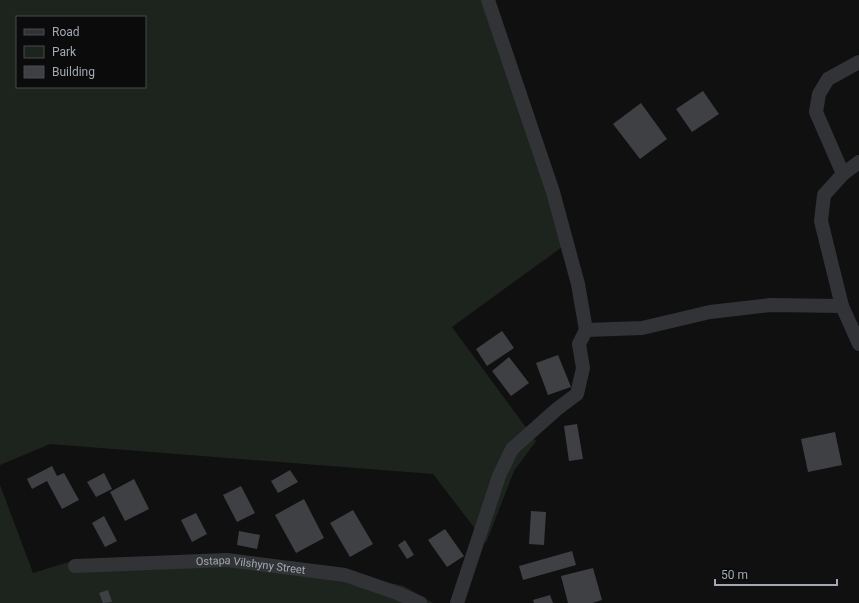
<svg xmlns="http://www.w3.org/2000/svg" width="859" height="603" font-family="Roboto,sans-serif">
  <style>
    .green { fill: #1d241d; fill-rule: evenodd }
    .building { fill: #3f4044 }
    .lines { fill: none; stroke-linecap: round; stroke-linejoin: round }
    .minor { stroke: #313336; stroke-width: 14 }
    .labels { text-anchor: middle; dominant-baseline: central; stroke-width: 3.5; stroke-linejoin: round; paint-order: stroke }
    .street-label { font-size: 11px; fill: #a2a9b2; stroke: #0b0b0c }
  </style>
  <rect width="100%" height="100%" fill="#101011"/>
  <path class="green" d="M0,0H486L569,242L452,327L536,441L514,471L486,543L433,474L50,444L0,465ZM17,17H145V87H17Z
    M0,485L33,573L75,560L291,561L404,586L433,603H0Z"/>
  <path class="building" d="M703,91L719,114L692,132L676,109Z
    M641,103L667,139L640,159L613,124Z
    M502,331L514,348L487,366L476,349Z
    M558,355L571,387L548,395L536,363Z
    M509,357L529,383L511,396L492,371Z
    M577,424L583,459L569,461L564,426Z
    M835,432L842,465L808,472L801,439Z
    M52,466L57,476L64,473L79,500L62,509L47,481L32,489L27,479Z
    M290,470L298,482L278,493L271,481Z
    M104,473L112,489L96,497L87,482Z
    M134,479L149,509L125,521L110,492Z
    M241,486L255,513L237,522L223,495Z
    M304,499L324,538L296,553L275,515Z
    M353,510L373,544L350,557L330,523Z
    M531,511L546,512L544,545L529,544Z
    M196,513L207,534L192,542L181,520Z
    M104,516L117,541L105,547L92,523Z
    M445,529L464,556L447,567L428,540Z
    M239,531L260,535L257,549L237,545Z
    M405,540L414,555L407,559L398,545Z
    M572,551L576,565L523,580L519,566Z
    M593,568L602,600L592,603H568L561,576Z
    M108,590L112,602L103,603L99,593Z
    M550,595L553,603H534L533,600Z"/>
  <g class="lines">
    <g class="minor">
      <path d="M488,0L553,192L578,284L586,330"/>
      <path d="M859,162L843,174L824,195L821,221L842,306L859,344"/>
      <path d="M843,174L816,112L819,94L828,79L859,62"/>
      <path d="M586,330L642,328L710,312L770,305L842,306"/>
      <path id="s1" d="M75,566L227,560L345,575L397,593L420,603"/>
      <path d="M457,603L499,476L512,449L557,409L577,394L583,368L579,344L586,330"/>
    </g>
  </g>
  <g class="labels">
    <g class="street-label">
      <text stroke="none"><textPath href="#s1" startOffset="176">Ostapa Vilshyny Street</textPath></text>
    </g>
  </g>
  <rect x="16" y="16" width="130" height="72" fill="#0b0b0c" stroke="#474a4e"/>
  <rect x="24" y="29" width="20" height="6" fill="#313336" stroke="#474a4e"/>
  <text x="52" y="36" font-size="12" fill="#a2a9b2">Road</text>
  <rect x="24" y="46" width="20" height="12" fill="#1d241d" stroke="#474a4e"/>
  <text x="52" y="56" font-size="12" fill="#a2a9b2">Park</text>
  <rect x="24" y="66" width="20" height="12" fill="#3f4044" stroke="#474a4e"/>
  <text x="52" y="76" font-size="12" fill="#a2a9b2">Building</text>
  <path d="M715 579v6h122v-6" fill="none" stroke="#a2a9b2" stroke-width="2"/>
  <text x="721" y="579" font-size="12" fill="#a2a9b2" stroke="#0b0b0c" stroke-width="3" paint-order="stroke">50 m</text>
</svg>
